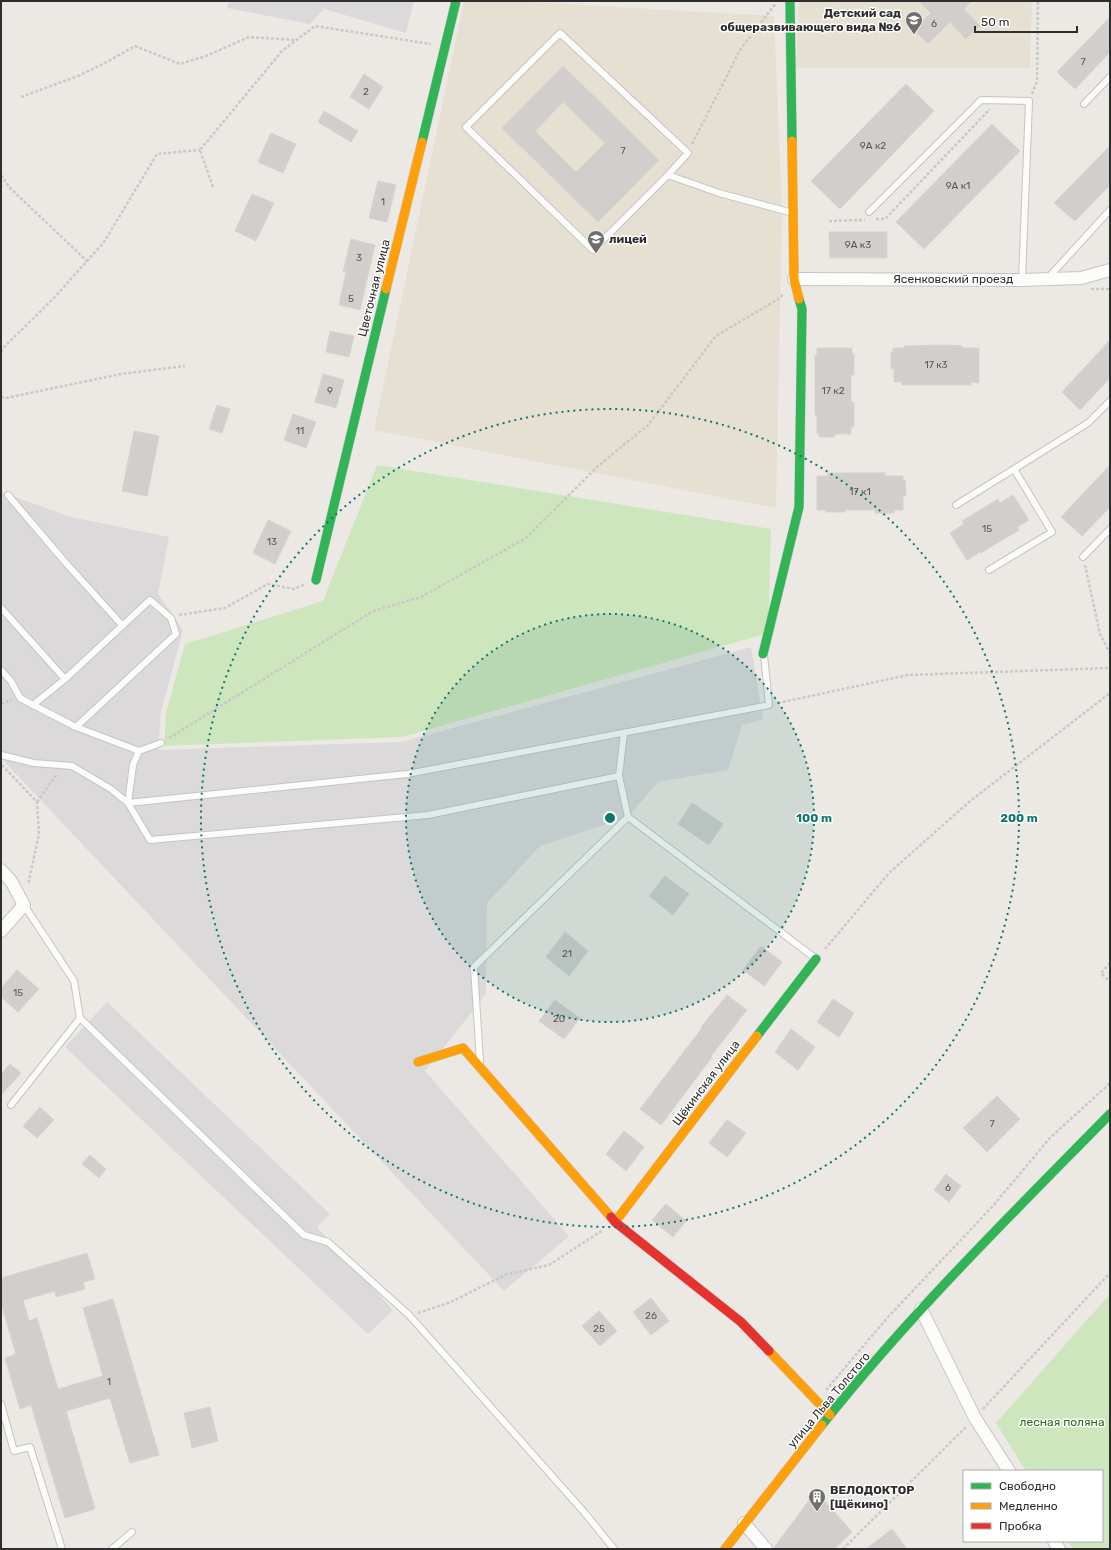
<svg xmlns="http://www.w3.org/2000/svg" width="1111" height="1550" font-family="Rubik,sans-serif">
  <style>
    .industrial { fill: #dcd9db }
    .education { fill: #e6e0d3 }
    .green { fill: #cee6be }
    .building { fill: #d1cecb; stroke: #d7d4d0; fill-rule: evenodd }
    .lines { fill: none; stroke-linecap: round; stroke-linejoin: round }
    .lane-casing { stroke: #c5c4c5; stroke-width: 8 }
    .street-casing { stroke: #c5c4c5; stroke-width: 14 }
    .fast-casing { stroke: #c5c4c5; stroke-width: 10 }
    .slow-casing { stroke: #c5c4c5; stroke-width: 10 }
    .jam-casing { stroke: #c5c4c5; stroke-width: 10 }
    .path { stroke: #c9c9c8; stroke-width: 2.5; stroke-dasharray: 3 2; stroke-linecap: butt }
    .lane { stroke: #fcfcfb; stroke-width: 6 }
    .street { stroke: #fcfcfb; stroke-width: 12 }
    .fast { stroke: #30b455; stroke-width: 9 }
    .slow { stroke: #ff9f0a; stroke-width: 9 }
    .jam { stroke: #e5322d; stroke-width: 9 }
    .ring { fill: none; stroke: #0f766e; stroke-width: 2; stroke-dasharray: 2 4 }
    .labels { text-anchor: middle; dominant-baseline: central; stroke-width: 3; stroke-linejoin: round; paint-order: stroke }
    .number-label { font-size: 10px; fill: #585857 }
    .poi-label { font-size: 12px; font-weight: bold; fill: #2e2e2e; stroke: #fff; text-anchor: start }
    .street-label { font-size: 12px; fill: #2e2e2e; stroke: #fff }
    .park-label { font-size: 12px; fill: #2c6e1b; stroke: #fff }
    .centre { fill: #0f766e; stroke: #fff; stroke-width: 2 }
    .ring-label { font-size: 12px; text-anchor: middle; font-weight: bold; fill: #0f766e; stroke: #fff; stroke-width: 3; stroke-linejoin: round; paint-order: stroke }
  </style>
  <rect width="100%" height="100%" fill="#ece8e4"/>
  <path class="industrial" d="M229,1H414L406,33L324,9L310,24L227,8Z
    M1,492L71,517L169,537L158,594L183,630L161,712L158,750L401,742L751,647L763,719L742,725L728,770L658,782L628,817L540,846L487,903L486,994L425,1071L569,1236L504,1291L1,758Z
    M107,1002L330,1214L317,1227L393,1310L368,1334L65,1047Z"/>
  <path class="education" d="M464,1H515L774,16L782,211L776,508L374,430Z
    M799,1H1032L1030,68H796Z"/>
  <path class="green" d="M377,465L771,529L768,633L402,737L164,746L166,713L185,644L323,601Z
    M1110,1294V1549H1073L1068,1541H1102V1471H1026L996,1423Z"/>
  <path class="building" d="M919,1H972L964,9L980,26L966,39L950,22L928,44L914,30L931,13Z
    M1110,17V52L1075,89L1057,72Z
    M563,66L659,160L598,222L502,128ZM563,102L605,143L576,172L535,131Z
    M364,74L383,87L369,109L350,97Z
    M906,84L934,111L840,209L811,181Z
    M324,111L358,131L351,142L318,122Z
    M992,124L1020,151L924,249L896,222Z
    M271,133L296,144L283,173L258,162Z
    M1110,146V185L1075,221L1054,203Z
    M378,181L396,185L387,222L369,218Z
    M252,194L274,203L256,241L235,231Z
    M829,232H887V258H830Z
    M351,239L375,245L360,310L339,305L346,272H343Z
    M330,331L354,336L349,357L326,352Z
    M1110,340V378L1080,410L1062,392Z
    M947,345L962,346V348H979V383L971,382V385H902V382H894V369H891V352H893V348H904V346Z
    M817,348H852V354H854V375H851V402H854V427H851V434H835V437H819V434H817V415H815V355H817Z
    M323,374L344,380L336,408L315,402Z
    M217,405L230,409L222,433L209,429Z
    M293,414L316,422L306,448L284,440Z
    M134,431L159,436L147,496L122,491Z
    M1110,465V507L1082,536L1061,517Z
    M828,473H885V476H903V480H905L906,496H903V510H894V513H875V510H845V512H826V510H817V476H828Z
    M1013,495L1029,520L1017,527L1019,530L981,553L980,552L967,560L950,533L964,524L962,521L998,499L1000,503Z
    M268,520L291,531L275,564L253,553Z
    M692,803L723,824L709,845L678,824Z
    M665,876L689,894L673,915L649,896Z
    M565,932L588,951L569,976L546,957Z
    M761,946L782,962L764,986L743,970Z
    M17,970L39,989L18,1012L1,997V988Z
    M727,995L747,1010L711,1056L712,1057L661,1125L640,1109L702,1028L701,1027Z
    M833,999L854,1013L839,1037L817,1022Z
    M555,1000L580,1018L564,1039L539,1021Z
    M791,1029L815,1047L798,1070L775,1052Z
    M10,1064L21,1073L1,1095V1074Z
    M997,1096L1020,1119L987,1152L963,1128Z
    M40,1107L54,1120L37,1138L23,1126Z
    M727,1120L746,1133L727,1157L709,1143Z
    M624,1131L644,1147L626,1171L606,1154Z
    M90,1155L106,1169L99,1178L82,1164Z
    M946,1174L961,1186L949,1202L934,1190Z
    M666,1204L686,1221L673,1237L652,1220Z
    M87,1253L95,1279L83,1282L85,1289L56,1297L55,1291L23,1300L29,1321L37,1318L58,1389L103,1376L83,1308L113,1299L159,1455L130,1463L110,1398L66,1411L95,1509L65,1518L31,1405L20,1409L5,1358L16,1354L1,1303V1278Z
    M651,1298L669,1321L651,1335L633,1312Z
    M599,1311L617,1331L600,1346L582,1326Z
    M210,1407L218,1441L192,1448L184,1413Z
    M816,1491L852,1532L834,1549H773Z
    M892,1529L907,1549H866Z"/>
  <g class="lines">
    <defs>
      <path id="lane" d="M1084,104L1110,77
        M668,175L593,250L466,127L560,33L688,153L668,175L719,193L793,213
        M869,212L981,100L1029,101L1022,280
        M1048,278L1110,210
        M1014,469L1088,423L1110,401
        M8,495L65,562L122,625
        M956,505L1014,469L1052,532L989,570
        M1083,557L1110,529
        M1,608L65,679
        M1,670L11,681L20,698L33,705L65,679L150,600L171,618L176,634L76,727
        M33,705L76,727L139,751
        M624,733L619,776L428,815L150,840L128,803L407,774L769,705L764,655
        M1,755L34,763L72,766L111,789L128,803L133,765L139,751L161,743
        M628,817L815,958
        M24,905L74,981L80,1018L304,1235L328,1242L410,1316L584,1512L614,1549
        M480,1062L474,967L628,817L619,776
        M11,1105L80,1018
        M1,1404L14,1451L30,1447L62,1549
        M112,1549L132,1532"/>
      <path id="street" d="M794,279L1022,280L1081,278L1110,270
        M1,870L11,881L24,905L1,931
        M921,1309L975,1418L1009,1471
        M744,1523L766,1549
        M1054,1541L1059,1549"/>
      <path id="fast" d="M790,1L792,141
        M422,142L456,1
        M316,580L386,289
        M763,654L799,507L802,309L799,299
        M757,1036L816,959
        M822,1425C910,1314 1011,1215 1110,1114"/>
      <path id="slow" d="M792,141L794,279L799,299
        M386,289L422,142
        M418,1062L463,1048L611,1217
        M615,1222L757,1036
        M769,1351L830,1415
        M725,1549L822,1425"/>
      <path id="jam" d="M611,1217L615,1222L741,1322L769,1351"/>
    </defs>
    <use href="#lane" class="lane-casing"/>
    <use href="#street" class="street-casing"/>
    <use href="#fast" class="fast-casing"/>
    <use href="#slow" class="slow-casing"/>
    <use href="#jam" class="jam-casing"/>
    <path class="path" d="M1032,94L1037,81L1038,1
      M21,97L78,76L105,63L135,46L180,64L206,56L249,37L296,40
      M692,144L740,50L776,3
      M1,175L10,188L87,261
      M213,187L200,150L282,51L315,26L431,44
      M876,219H885L990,109
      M829,221L865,220
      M1091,289H1110
      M1,352L3,348L53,299L104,242L157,154L200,150
      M1,397L6,398L121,374L185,366
      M1085,565L1100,634L1110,653
      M179,615L225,608L268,584L293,589L304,585
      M778,703L908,675L1110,668
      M1,704L12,700
      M169,738L373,611L421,597L526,538L598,466L648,425L716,336L780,298L783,294
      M2,765L37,802L39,834L28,885
      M37,802L57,774
      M825,949L889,873L969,802L1110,693
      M1110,963L1101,973L1110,982
      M418,1313L451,1302L505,1275L549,1265L603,1230
      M826,1390L888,1317L992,1207L1050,1138L1110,1083
      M983,1409L1110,1273
      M843,1549L966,1427"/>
    <use href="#lane" class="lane"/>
    <use href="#street" class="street"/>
    <use href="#fast" class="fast"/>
    <use href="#slow" class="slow"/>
    <use href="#jam" class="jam"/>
  </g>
  <circle cx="610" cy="818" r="204" fill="#0f766e" fill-opacity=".12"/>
  <g class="ring">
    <circle cx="610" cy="818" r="204"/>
    <circle cx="610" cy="818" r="409"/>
  </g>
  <defs>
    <symbol id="school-pin" viewBox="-11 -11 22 30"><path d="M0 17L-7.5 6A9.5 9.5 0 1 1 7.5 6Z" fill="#706f6e" stroke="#fff"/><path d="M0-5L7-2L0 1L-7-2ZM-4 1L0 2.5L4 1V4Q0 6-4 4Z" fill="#fff"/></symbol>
    <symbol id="building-pin" viewBox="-11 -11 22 30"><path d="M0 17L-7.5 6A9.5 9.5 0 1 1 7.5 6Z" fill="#706f6e" stroke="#fff"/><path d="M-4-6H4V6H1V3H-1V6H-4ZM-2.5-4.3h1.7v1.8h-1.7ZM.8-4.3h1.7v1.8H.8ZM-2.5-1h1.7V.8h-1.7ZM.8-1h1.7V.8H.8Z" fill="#fff"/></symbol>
  </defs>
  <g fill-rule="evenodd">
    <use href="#school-pin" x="904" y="10" width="20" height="27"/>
    <use href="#school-pin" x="586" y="229" width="20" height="27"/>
    <use href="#building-pin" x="807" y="1487" width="20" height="27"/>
  </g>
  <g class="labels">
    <g class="number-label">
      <text x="934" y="24">6</text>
      <text x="1083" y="62">7</text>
      <text x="366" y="92">2</text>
      <text x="873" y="146">9А к2</text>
      <text x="623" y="151">7</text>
      <text x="958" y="186">9А к1</text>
      <text x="383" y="202">1</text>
      <text x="858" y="245">9А к3</text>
      <text x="359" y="258">3</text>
      <text x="351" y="299">5</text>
      <text x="936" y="365">17 к3</text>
      <text x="330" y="391">9</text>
      <text x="833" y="391">17 к2</text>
      <text x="300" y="431">11</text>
      <text x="860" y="492">17 к1</text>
      <text x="987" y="529">15</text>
      <text x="272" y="542">13</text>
      <text x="567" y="954">21</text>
      <text x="18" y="993">15</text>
      <text x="559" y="1019">20</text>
      <text x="992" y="1124">7</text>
      <text x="948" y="1188">6</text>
      <text x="651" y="1316">26</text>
      <text x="599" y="1329">25</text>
      <text x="109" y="1382">1</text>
    </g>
    <g class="poi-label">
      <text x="901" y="13" text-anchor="end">Детский сад<tspan x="901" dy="14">общеразвивающего вида №6</tspan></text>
      <text x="609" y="239">лицей</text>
      <text x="830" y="1490">ВЕЛОДОКТОР<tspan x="830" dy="14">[Щёкино]</tspan></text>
    </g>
    <g class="street-label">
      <text x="953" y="279">Ясенковский проезд</text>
      <text transform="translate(374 288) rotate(-76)">Цветочная улица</text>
      <text transform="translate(706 1083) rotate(-53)">Щёкинская улица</text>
      <text transform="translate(829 1400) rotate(-50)">улица Льва Толстого</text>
    </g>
    <g class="park-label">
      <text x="1062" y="1422">лесная поляна</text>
    </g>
  </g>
  <circle cx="610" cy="818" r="6" class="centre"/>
  <g class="ring-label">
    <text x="814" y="822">100 m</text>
    <text x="1019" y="822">200 m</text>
  </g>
  <rect width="1111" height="1550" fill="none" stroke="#2e2e2e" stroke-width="4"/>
  <rect x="963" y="1470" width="140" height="72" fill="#ffffff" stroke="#ababab"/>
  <rect x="971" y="1483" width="20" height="6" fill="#30b455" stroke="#ababab"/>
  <text x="999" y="1490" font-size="12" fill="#2e2e2e">Свободно</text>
  <rect x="971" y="1503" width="20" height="6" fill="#ff9f0a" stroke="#ababab"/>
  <text x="999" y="1510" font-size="12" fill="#2e2e2e">Медленно</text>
  <rect x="971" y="1523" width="20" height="6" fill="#e5322d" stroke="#ababab"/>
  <text x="999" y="1530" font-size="12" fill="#2e2e2e">Пробка</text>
  <path d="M975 26v6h102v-6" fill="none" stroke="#2e2e2e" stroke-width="2"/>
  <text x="981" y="26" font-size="12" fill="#2e2e2e" stroke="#ffffff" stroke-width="3" paint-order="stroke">50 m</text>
</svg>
